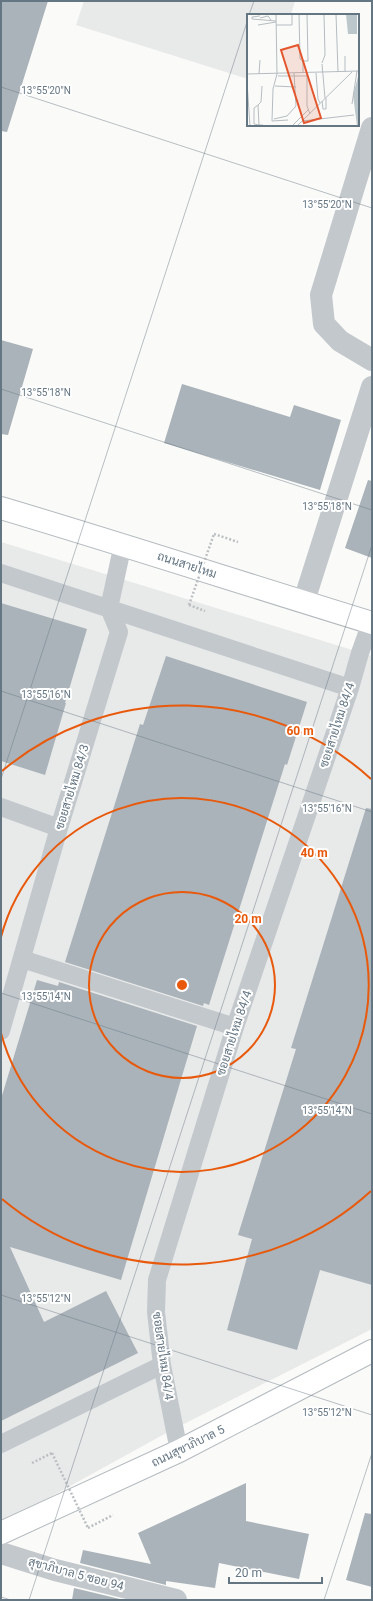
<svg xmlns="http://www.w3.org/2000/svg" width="373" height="1601" font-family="Roboto,Sarabun,sans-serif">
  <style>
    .built { fill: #e8e9e9 }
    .building { fill: #aab3b9 }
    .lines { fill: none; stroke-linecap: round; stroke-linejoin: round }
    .secondary-casing { stroke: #b3babf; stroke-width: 24 }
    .path { stroke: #bbbfc2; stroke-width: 2.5; stroke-dasharray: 2 2; stroke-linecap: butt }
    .service { stroke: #c3c8cc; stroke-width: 18 }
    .minor { stroke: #c3c8cc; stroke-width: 22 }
    .secondary { stroke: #fff; stroke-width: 22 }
    .path-bridge { stroke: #bbbfc2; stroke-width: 2.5; stroke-dasharray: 2 2; stroke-linecap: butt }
    .ticks { fill: none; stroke: #657683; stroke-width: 1; stroke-opacity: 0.45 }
    .ring { fill: none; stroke: #e8590c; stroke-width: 2 }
    .labels { text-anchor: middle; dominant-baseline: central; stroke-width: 4; stroke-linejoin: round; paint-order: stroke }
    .street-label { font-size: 12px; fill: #657683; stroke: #fff }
    .inset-road { fill: none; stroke: #b5bdc2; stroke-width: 1 }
    .view { fill: #e4572e; fill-opacity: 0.15; stroke: #e4572e; stroke-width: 2 }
    .inset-edge { fill: none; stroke: #657683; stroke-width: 2 }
    .ticks-label { font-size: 10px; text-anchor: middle; fill: #657683; stroke: #fff; stroke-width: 4; stroke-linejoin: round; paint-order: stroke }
    .centre { fill: #e8590c; stroke: #fff; stroke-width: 2 }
    .ring-label { font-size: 12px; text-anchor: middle; font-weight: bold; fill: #e8590c; stroke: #fff; stroke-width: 4; stroke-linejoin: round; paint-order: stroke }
  </style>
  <rect width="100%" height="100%" fill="#fafaf8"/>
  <path class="built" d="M84,1H295L291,15H248V79L76,25Z
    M1,542L372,656V1329L170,1431L1,1524Z"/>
  <path class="building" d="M1,1H48L7,132L1,131Z
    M1,340L33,349L8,435L1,434Z
    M182,384L290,417L294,405L341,420L320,490L164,443Z
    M368,480L372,481V558L345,548Z
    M1,603L87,629L65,703H66L45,775L1,761Z
    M166,656L307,702L287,765L285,764L209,1005L204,1003L203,1006L65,962L140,724L143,725Z
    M366,808L372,809V1285L320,1270L297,1350L227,1330L252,1239L238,1235L296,1049L291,1048Z
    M37,980L58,986L59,982L197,1026L121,1280L10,1247L44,1322L106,1291L138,1353L1,1421V1099Z
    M246,1483V1521L309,1534L299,1579L219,1563L215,1588L166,1581V1585L80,1563L83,1550L151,1564L138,1533Z
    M365,1513L372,1514V1587L346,1580Z
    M74,1588L124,1600H72Z"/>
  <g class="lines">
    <defs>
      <path id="secondary" d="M1,508C125,545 248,585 372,623
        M1,1533L179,1451L372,1351"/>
    </defs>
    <use href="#secondary" class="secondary-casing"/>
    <path class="path" d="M214,534L238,542
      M189,605L205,611
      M32,1463L52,1453
      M88,1528L113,1515"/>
    <path class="service" d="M1,573L350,688
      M1,807L59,828
      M22,959L235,1027
      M1,1031L59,828L119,632L109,608L123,544
      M1,1444L162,1365
      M179,1451L162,1365L156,1312L157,1280L235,1027L350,688L360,653L371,622"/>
    <path class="minor" d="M372,128L321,295L324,324L340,341L372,360
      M304,601L372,387
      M1,1553L55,1570L176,1600"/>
    <use href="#secondary" class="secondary"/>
    <path class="path-bridge" d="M189,605L214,534
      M52,1453L88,1528"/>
  </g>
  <path class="ticks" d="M249,15L254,1M1,87L372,208M1,389L372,510M1,691L372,812M1,779L248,19M1,993L372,1114M1,1295L372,1415M1,1597L11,1600M29,1600L372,545M324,1600L372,1453"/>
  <g class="ring">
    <circle cx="182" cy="985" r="93"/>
    <path d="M1 937A187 187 0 1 1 1 1033"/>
    <path d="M371 1191A280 280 0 0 1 2 1199M2 771A280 280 0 0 1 371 779"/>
  </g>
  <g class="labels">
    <g class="street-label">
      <text transform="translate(187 565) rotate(18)">ถนนสายไหม</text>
      <text transform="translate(337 725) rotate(-72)">ซอยสายไหม 84/4</text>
      <text transform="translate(72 787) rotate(-73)">ซอยสายไหม 84/3</text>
      <text transform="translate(234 1033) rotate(-72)">ซอยสายไหม 84/4</text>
      <text transform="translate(163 1356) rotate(82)">ซอยสายไหม 84/4</text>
      <text transform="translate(188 1446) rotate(-26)">ถนนสุขาภิบาล 5</text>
      <text transform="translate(76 1574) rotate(15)">สุขาภิบาล 5 ซอย 94</text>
    </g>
  </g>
  <g transform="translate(247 14)">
    <rect width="112" height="112" fill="#fafaf8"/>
    <path d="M99,0H110V20H101ZM112,59V112H110L106,81Z" fill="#bbc7cb"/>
    <path class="inset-road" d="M29,0L30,60M52,0L53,45L56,47V59M89,0L91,58M13,2L5,3V5L29,7M13,4L21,2L24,6M11,11L29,8M29,11H45V0M98,42V58M56,47H61L60,0M75,49L78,41L77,0M75,50L78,84M60,59V92L63,100M69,59L71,85L73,89M0,60L112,57M12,60L13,46M30,60L26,75L25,107L41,106M31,62H60M0,68L3,112M15,72L14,88L11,91L12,111H16M28,72L49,73M75,87L76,95H79V84M105,90L110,57M11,91L7,94V110L12,111M27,105L40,102L49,92L47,59M55,107L107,101M45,112L61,96M50,112L105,58"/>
    <path class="view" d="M51,31L74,104L57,109L34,36Z"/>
    <rect width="112" height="112" class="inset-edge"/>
  </g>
  <g class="ticks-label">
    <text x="46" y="94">13°55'20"N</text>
    <text x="327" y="208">13°55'20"N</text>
    <text x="46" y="396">13°55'18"N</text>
    <text x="327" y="510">13°55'18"N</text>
    <text x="46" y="698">13°55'16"N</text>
    <text x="327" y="812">13°55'16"N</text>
    <text x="46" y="1000">13°55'14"N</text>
    <text x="327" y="1114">13°55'14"N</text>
    <text x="46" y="1302">13°55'12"N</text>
    <text x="327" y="1416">13°55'12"N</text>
  </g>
  <circle cx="182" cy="985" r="6" class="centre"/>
  <g class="ring-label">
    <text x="300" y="735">60 m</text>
    <text x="314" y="857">40 m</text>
    <text x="248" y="923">20 m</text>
  </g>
  <rect width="373" height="1601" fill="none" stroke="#657683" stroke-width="4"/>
  <path d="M229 1577v6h93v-6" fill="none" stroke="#657683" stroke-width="2"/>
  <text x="235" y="1577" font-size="12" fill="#657683" stroke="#ffffff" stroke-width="3" paint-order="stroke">20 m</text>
</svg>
